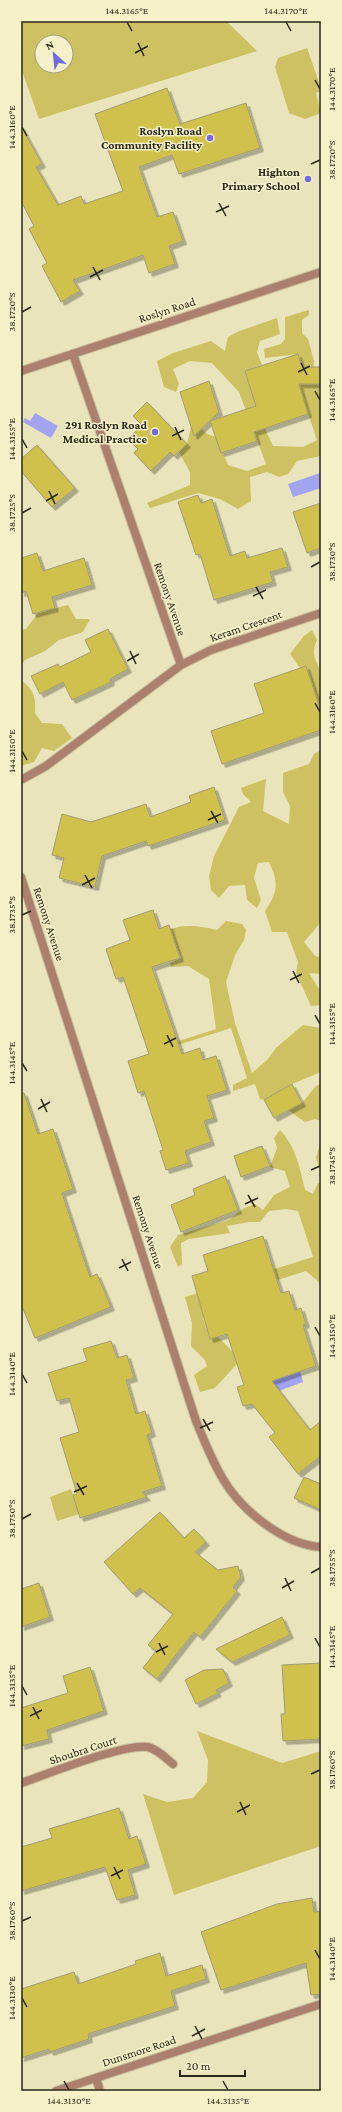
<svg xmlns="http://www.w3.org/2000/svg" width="342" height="2112" font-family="'Crimson Pro',serif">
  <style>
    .green { fill: #cdc161; fill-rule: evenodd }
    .water { fill: #a2a4f1 }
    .building { fill: #cfc14c; stroke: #a19c76; filter: url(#shadow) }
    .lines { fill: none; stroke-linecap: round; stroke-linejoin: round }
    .minor-casing { stroke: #c6c29e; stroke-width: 10 }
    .tertiary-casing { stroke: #c6c29e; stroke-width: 10 }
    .minor { stroke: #ad806e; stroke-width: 8 }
    .tertiary { stroke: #ad806e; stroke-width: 8 }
    .ticks { fill: none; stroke: #292718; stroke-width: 1.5 }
    .poi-dot { fill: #736be6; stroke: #f6f1c9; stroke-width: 1.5 }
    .labels { text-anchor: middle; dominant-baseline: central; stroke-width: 3; stroke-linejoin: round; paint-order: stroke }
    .poi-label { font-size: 12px; font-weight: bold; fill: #292718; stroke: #f6f1c9; text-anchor: end }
    .street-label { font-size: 12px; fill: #292718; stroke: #f6f1c9 }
    .neatline { fill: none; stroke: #292718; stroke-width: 1.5 }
    .ticks-label { font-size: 10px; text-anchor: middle; fill: #292718 }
  </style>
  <defs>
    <filter id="shadow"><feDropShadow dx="3.5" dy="3.5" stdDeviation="0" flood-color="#0004"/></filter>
  </defs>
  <rect width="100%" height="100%" fill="#e9e4bc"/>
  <path class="green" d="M21,21H226L257,51L39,119L21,68ZM42,42H66V66H42Z
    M307,48L321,88V91L316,93L321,113L305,119L289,113L275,67L278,58Z
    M309,310V315L302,320V333L308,339L314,361L313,371L321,384V456L297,461L288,474L279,477L267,472L250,477L251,501L238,509L220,499L198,493L150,508L147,503L190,485V472L179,452L187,444L191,427L197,425L207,434L216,437L228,465L247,471L266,464L239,392L212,363L190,361L173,369L179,384L176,392L164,387L157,361L173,353L211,341L225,351L228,337L237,332L277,318L280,334L260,341L257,352L262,365L245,371C253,397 261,422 273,446L303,447L317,440L297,381L306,378L298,354L265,358L264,349L281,344L285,339V317Z
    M68,605L76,619H90L83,632L59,640L45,651L25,660L21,665V630L26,629L38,613Z
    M312,630L317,640C309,658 319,660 321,676C323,687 321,700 321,711L306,666L300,668L290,654L304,636Z
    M21,680C34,691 36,695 35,713L42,723L62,724L72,738L54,751L42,748L34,762L21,766Z
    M321,750V922L304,942L315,956L321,957V974L309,973L319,989L320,1005L311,1006L296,973L298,962L287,932H272L265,911C278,892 279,883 269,862L258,863L254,878L261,900L257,908L247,900L245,885L229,886L219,898L211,890L209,876L214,856L239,807L251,802L243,794L241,788L266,779L263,811L289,824L290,806L283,792V773L309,764L314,754Z
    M226,921L242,924L246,930L244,940L235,955L226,982L235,1023L252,1073L267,1060L276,1048L303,1025L321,1028V1072L292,1084L264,1100L260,1099L255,1084L233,1091V1085L247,1078L231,1028L150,1054L151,1050L216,1029L209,979L188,966L171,967L170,963L181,958L170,930C185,923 202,927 217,930Z
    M321,1084V1121L315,1119L305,1122L288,1110L302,1103L316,1086Z
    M280,1130C296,1147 300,1168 305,1190L313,1194L318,1183L321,1184V1284L306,1271L259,1286L203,1307V1318L210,1339L218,1337L233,1352L237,1364L215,1388L200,1392L194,1375L207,1366L205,1360L191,1346L192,1323L185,1297L313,1257L298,1211L286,1209L269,1211L260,1222H249L227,1226L230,1233L189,1239L181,1243L182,1264L178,1267L170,1247L178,1235L229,1220L244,1208L255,1204L263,1210L274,1195L290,1187L285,1171L270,1167L277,1148L274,1138Z
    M321,1141V1173L316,1158Z
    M71,1489L79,1514L57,1521L50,1497Z
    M197,1731L282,1763L321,1751V1846L174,1895L143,1794L167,1802L193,1798L207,1782L208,1760Z"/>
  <path class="water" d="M35,413L58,426L51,438L23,422L25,418L30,421Z
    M320,473L321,488L293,497L288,484Z
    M300,1371L303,1382L276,1392L272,1377Z"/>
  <path class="building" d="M167,88L180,124L246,103L260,148L179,174L172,155L139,167L157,217L173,212L183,241L169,246L175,264L149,273L143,255L73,280L80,291L61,302L42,266L47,263L29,229L34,226L21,201V126L42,164L36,167L58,205L81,196L84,204L123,191L95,114Z
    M298,354L302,367H321V384H299L308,414L254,432L257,441L221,453L210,421L256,406L245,371Z
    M209,381L219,412L194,436L180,392Z
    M147,402L187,444L174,456L170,452L151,471L134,453L138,449L128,439L142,425L133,416Z
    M37,445L75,488L52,507L21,471V459Z
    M198,495L201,503L212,499L230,556L245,551L247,558L282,548L288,567L270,572L273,582L214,600L200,554L196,555L178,502Z
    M321,503V548L307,553L293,512Z
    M37,553L43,571L84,558L92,585L52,597L55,608L33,614L26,591L21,593V558Z
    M108,629L128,669L110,679L111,682L72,700L63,682L40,694L31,676L58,664L60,667L91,652L85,640Z
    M306,666L321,711V730L222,764L211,731L264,713L254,684Z
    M214,787L225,820L148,846L146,841L102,856L95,887L59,878L64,858L52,855L62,814L91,822L146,804L150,817L191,802L189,796Z
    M153,910L159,929L169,925L180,958L152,967L182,1054L200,1048L203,1060L216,1056L227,1090L207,1096L214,1118L204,1121L211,1142L185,1151L189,1163L166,1170L160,1151L163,1150L144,1091L138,1093L128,1061L149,1054L123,977L116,979L106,949L130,940L123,920Z
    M292,1084L302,1103L274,1118L264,1100Z
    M21,1093H24L38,1134L53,1129L73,1189L62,1193L90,1277L97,1274L111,1307L35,1338L21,1304Z
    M262,1146L270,1166L241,1177L234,1156Z
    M225,1176L238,1210L181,1232L171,1205L195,1195L193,1189Z
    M263,1236L281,1293L289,1291L295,1310L301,1308L306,1324L303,1325L316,1366L272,1381L310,1430L321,1421V1456L298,1474L269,1437L275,1433L252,1404L243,1406L237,1387L244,1385L227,1334L210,1339L192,1276L208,1271L203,1255Z
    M111,1341L117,1358L127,1355L134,1378L126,1380L136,1414L145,1411L152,1433L147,1435L162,1486L142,1492L147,1497L80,1518L73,1495L77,1494L60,1438L79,1432L69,1398L57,1401L48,1373L87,1361L83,1349Z
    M304,1477L321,1484V1510L294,1498Z
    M160,1512L184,1538L194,1529L206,1542L195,1552L218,1570L238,1566L241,1577L233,1587L237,1591L200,1637L194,1632L157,1679L143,1668L156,1651L148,1645L173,1614L140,1588L133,1594L104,1562Z
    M39,1583L50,1617L21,1627V1589Z
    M282,1617L290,1635L232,1662L216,1649Z
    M321,1663V1739L283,1741L281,1714H285L282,1665Z
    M90,1667L104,1711L47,1730L49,1739L21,1746V1708L68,1693L63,1676Z
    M223,1669L229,1683L216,1690L218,1693L196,1704L185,1680L204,1670Z
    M119,1808L129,1839L137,1836L146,1864L128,1870L135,1895L117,1900L105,1867L21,1891V1847L52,1838L49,1829Z
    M312,1898L314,1912L321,1911V1994L311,1995L306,1963L221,1990L201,1932L277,1904Z
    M160,1953L166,1976L202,1965L206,1979L171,1991L175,2006L88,2034L89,2039L50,2052L49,2049L21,2058V1989L74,1972L78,1984L136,1964L135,1961Z"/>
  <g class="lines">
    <defs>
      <path id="minor" d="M181,665L211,650L321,613
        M21,780L46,766L181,665L73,354
        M21,877L196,1421C204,1440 212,1461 223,1479C241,1510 284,1545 321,1547
        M21,1783C48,1774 124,1743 148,1747C157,1749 166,1758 173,1764
        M96,2078L100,2091
        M56,2091L321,2004"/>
      <path id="tertiary" d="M21,371L321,272"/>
    </defs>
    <use href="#minor" class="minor-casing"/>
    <use href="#tertiary" class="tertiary-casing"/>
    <use href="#minor" class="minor"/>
    <use href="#tertiary" class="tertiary"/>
  </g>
  <path class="ticks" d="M127,22L132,31M286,22L291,31M138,43L144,56M135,53L148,46M315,80L320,89M22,127L27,136M311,164L320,160M219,203L226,216M216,212L229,206M93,267L100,280M90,277L103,270M22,312L31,307M301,363L307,375M298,372L310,366M315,391L320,400M175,427L181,440M172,436L184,430M22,439L27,448M49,491L55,504M46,501L58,494M22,513L31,508M311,567L320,562M256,587L263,599M253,596L266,590M130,651L136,664M127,661L139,654M315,703L320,712M22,751L27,760M211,811L218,823M208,820L221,814M85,875L92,888M82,885L95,878M22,915L31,911M293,971L299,983M290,980L302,974M315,1015L320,1024M167,1035L173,1047M164,1044L176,1038M22,1063L27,1071M41,1099L47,1112M38,1109L50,1102M311,1170L320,1166M248,1195L255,1207M245,1204L258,1198M122,1259L128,1271M119,1268L131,1262M315,1327L320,1336M22,1374L27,1383M203,1419L210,1431M200,1428L213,1422M77,1483L84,1495M74,1492L87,1486M22,1519L31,1514M311,1573L320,1568M285,1578L291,1591M282,1588L294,1581M315,1638L320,1647M159,1643L165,1655M156,1652L168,1646M22,1686L27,1695M33,1707L39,1719M30,1716L42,1710M311,1774L320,1770M240,1802L246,1815M237,1812L250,1805M114,1867L120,1879M111,1876L123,1870M22,1921L31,1917M315,1950L320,1959M22,1998L27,2007M195,2026L202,2039M192,2036L205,2029M64,2081L69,2090M223,2081L228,2090"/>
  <g class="poi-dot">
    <circle cx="210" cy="138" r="4"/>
    <circle cx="308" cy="179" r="4"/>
    <circle cx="155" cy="432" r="4"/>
  </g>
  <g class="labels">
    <g class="poi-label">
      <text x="202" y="131">Roslyn Road<tspan x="202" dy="14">Community Facility</tspan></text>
      <text x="300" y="172">Highton<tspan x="300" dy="14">Primary School</tspan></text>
      <text x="147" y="425">291 Roslyn Road<tspan x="147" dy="14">Medical Practice</tspan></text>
    </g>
    <g class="street-label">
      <text transform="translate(167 310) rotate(-18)">Roslyn Road</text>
      <text transform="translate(170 599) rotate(71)">Remony Avenue</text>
      <text transform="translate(246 626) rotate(-19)">Keram Crescent</text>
      <text transform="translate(49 924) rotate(72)">Remony Avenue</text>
      <text transform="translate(148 1232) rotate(72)">Remony Avenue</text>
      <text transform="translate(83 1750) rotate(-18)">Shoubra Court</text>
      <text transform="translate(139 2051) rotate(-18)">Dunsmore Road</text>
    </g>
  </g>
  <rect width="342" height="2112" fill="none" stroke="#f6f1c9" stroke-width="44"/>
  <g transform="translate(54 54) rotate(333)"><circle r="19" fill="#f6f1c9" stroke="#a4a082"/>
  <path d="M0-3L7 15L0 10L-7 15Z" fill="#736be6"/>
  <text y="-6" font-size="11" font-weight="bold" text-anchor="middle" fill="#292718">N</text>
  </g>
  <path d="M180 2070v6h65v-6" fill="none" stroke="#292718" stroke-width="2"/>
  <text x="186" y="2070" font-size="12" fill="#292718" stroke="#f6f1c9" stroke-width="3" paint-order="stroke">20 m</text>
  <rect x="22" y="22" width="298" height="2068" class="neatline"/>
  <g class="ticks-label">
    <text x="127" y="14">144.3165°E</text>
    <text x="286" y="14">144.3170°E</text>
    <text transform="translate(331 89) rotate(-90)" y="4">144.3170°E</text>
    <text transform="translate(11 127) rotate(-90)" y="4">144.3160°E</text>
    <text transform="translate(331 160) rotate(-90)" y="4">38.1720°S</text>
    <text transform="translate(11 312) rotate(-90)" y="4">38.1720°S</text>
    <text transform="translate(331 400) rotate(-90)" y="4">144.3165°E</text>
    <text transform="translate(11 439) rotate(-90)" y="4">144.3155°E</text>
    <text transform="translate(11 513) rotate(-90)" y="4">38.1725°S</text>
    <text transform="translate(331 562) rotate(-90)" y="4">38.1730°S</text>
    <text transform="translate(331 712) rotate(-90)" y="4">144.3160°E</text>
    <text transform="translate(11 751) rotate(-90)" y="4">144.3150°E</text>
    <text transform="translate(11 915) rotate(-90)" y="4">38.1735°S</text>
    <text transform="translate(331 1024) rotate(-90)" y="4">144.3155°E</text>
    <text transform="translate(11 1063) rotate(-90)" y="4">144.3145°E</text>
    <text transform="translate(331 1166) rotate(-90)" y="4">38.1745°S</text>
    <text transform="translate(331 1336) rotate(-90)" y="4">144.3150°E</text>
    <text transform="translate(11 1374) rotate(-90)" y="4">144.3140°E</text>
    <text transform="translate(11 1519) rotate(-90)" y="4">38.1750°S</text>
    <text transform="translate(331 1568) rotate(-90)" y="4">38.1755°S</text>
    <text transform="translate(331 1647) rotate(-90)" y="4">144.3145°E</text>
    <text transform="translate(11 1686) rotate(-90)" y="4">144.3135°E</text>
    <text transform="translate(331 1770) rotate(-90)" y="4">38.1760°S</text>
    <text transform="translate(11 1921) rotate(-90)" y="4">38.1760°S</text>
    <text transform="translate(331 1959) rotate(-90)" y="4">144.3140°E</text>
    <text transform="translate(11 1998) rotate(-90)" y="4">144.3130°E</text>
    <text x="69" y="2104">144.3130°E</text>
    <text x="228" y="2104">144.3135°E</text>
  </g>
</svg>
